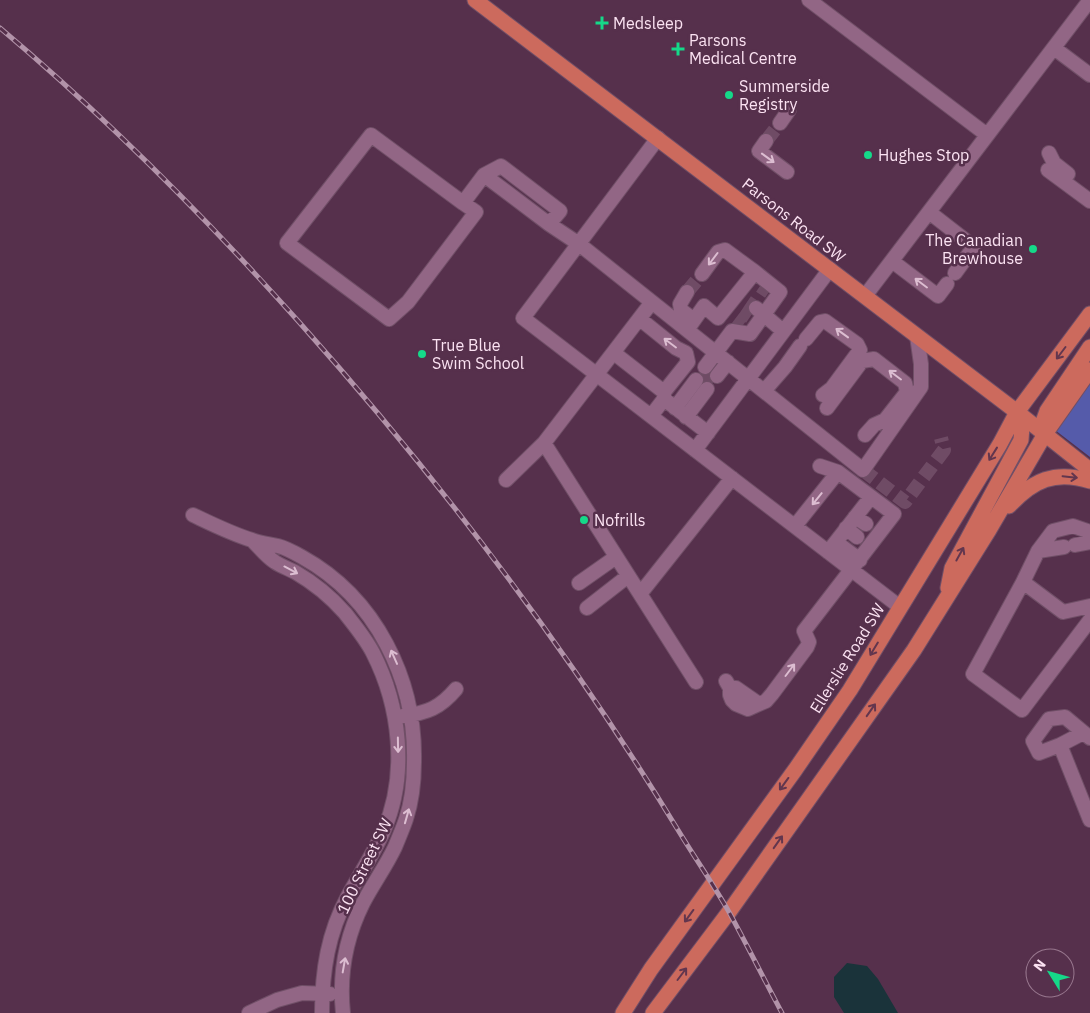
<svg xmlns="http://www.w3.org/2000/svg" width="1090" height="1013" font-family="'IBM Plex Sans',sans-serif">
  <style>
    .green { fill: #555baa }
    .water { fill: #1a333a }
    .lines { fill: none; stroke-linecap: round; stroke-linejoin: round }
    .minor-tunnel { stroke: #6f4b65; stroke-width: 14; stroke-dasharray: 14 7; stroke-linecap: butt }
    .minor-casing { stroke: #704f67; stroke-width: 16 }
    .major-casing { stroke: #704f67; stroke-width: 17 }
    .minor { stroke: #926685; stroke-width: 14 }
    .major { stroke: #cc6a5d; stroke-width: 15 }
    .rail-casing { stroke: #b293a9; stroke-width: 5 }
    .rail { stroke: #56304c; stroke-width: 3; stroke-dasharray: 9; stroke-linecap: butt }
    .oneway { stroke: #dcbdd1 }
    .oneway2 { stroke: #62364e }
    .poi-dot { fill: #15d989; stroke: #56304c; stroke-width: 2 }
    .labels { text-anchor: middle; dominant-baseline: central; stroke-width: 5; stroke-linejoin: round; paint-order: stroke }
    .poi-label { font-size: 16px; fill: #fbe2f2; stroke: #56304c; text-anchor: start }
    .street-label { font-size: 16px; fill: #fbe2f2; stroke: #56304c }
  </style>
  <rect width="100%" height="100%" fill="#56304c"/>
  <path class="green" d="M1090,384V457L1055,430Z"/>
  <path class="water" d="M847,963L867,966L878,979L898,1013H844L834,997V977Z"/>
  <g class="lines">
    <path class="minor-tunnel" d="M766,141L780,123
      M760,286L769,292
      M687,292L702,274
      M747,302L756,308
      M741,311L750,317
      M735,319L743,325
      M702,385L712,372
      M863,470L905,502L944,450L941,438"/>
    <defs>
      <path id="minor" d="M809,0L987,135
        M1054,48L1090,75
        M780,123L789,110
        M658,138L523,318L900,607
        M766,141L759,151L787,172
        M1049,153L1054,163L1068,174
        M1048,170L1090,201
        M463,203L476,212L408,302L389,319L287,243L371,135L463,203L484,175
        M929,212L974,247L955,273
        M549,224L560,211L501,166L484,175L549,224L579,244L863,470L921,387V364L917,336
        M892,261L938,296L947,284
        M702,274L718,252L725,250L755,272
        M687,292L680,304L681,310L694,320
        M865,296L1090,0
        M756,308L783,331
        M640,319L676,348L686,353L688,362L664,392V399
        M687,330L704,306L718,318L755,272L780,292L750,334L732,331L705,367
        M806,339L820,322L825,321L857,344L860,350L832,388L823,395
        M614,353L664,392
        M717,376L728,362
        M764,391L785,367L800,346
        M675,408L696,380
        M827,408L862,361L874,359L905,383L907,392L885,420L874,425L865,435
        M651,416L664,399L708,433
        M686,417L707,389
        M544,443L696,682
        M695,450L830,269
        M506,480L544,443L652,302
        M193,515C212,524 232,534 252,540C260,543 269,544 278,546C286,548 295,553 302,557C376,598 416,680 414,762C414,781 412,801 406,819C403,828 399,837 395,847C386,866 373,884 363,903C346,937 339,975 343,1013
        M855,517L866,524
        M795,526L838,472
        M846,528L857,537
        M1090,532L1073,526L1053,531L1038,551L1023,582L1063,612L1090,606
        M253,541C260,548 267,557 275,562C281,566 289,569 295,572C314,583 331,597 345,613C355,626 366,639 373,653C400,706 408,774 384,830C374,853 360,874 348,896C328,933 322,971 322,1013
        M836,542L860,560
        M1075,545L1090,542
        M1038,551L1064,547
        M828,552L871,497
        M1023,582L973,674L1022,710L1090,620
        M579,583L616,557
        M640,594L732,478
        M587,608L628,576
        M726,681L730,688V695L732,700L736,704L748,709L759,704L766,701L772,694L807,647L809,642L804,631L894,514L838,472L820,466
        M730,688H736L759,704
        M403,716C427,713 440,708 456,689
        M1090,738L1065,717L1049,719L1033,741L1039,753L1060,745L1090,820
        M1060,745L1083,733
        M249,1013L277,1000L302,993L330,994"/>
      <path id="major" d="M475,0L1017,412L1090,470
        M1045,434L1043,422L1047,411L1090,347
        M1009,506C1033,480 1055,470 1090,481
        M948,588L952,568L1021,440L1022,426L1017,412
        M623,1013L651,969L795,770L850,690L1000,444L1017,412L1090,314
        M653,1013L729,912L914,650L989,530L1045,434L1090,370"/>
    </defs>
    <use href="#minor" class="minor-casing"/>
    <use href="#major" class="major-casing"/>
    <use href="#minor" class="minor"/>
    <use href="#major" class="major"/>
    <defs>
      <path id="rail" d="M0,28C107,118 206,218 299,322C440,480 568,649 678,830C695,858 713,884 729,912C747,945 764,979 782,1013"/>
    </defs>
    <use href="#rail" class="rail-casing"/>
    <use href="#rail" class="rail"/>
  </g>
  <defs><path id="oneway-shaft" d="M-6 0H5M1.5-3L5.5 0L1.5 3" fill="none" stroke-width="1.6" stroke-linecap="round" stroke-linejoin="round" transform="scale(1.25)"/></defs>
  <g class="oneway">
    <use href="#oneway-shaft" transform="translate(768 158) rotate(36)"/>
    <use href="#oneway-shaft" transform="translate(713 259) rotate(127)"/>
    <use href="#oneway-shaft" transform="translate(921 283) rotate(-143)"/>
    <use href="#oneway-shaft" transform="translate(842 333) rotate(-144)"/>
    <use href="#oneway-shaft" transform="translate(670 343) rotate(-143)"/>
    <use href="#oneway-shaft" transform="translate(895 375) rotate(-143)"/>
    <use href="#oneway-shaft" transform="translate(817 499) rotate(129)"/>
    <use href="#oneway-shaft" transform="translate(291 570) rotate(28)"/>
    <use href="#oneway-shaft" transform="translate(394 657) rotate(-114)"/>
    <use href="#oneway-shaft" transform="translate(790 670) rotate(-53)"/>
    <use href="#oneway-shaft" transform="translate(398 745) rotate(89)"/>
    <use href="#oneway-shaft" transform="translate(407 816) rotate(-74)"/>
    <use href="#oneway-shaft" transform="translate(344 965) rotate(-80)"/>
  </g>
  <g class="oneway2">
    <use href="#oneway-shaft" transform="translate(1061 353) rotate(127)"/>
    <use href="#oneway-shaft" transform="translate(993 454) rotate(122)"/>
    <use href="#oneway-shaft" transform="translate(1070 477) rotate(6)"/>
    <use href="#oneway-shaft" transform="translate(960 554) rotate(-61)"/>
    <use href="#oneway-shaft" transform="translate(874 649) rotate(121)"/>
    <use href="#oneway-shaft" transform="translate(871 710) rotate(-55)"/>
    <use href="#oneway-shaft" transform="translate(784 784) rotate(126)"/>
    <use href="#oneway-shaft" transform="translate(778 842) rotate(-55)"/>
    <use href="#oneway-shaft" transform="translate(689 916) rotate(126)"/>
    <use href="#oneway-shaft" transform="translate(682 974) rotate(-53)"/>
  </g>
  <g class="poi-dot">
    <path d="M599.5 15.5h5v5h5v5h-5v5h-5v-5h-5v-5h5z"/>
    <path d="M675.5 41.5h5v5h5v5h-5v5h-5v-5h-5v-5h5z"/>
    <circle cx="729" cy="95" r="5"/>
    <circle cx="868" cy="155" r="5"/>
    <circle cx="1033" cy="249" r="5"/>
    <circle cx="422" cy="354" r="5"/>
    <circle cx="584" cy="520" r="5"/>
  </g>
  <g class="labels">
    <g class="poi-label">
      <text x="613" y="23">Medsleep</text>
      <text x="689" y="40">Parsons<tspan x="689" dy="18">Medical Centre</tspan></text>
      <text x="739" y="86">Summerside<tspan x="739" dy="18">Registry</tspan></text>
      <text x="878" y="155">Hughes Stop</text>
      <text x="1023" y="240" text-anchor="end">The Canadian<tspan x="1023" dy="18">Brewhouse</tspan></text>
      <text x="432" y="345">True Blue<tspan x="432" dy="18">Swim School</tspan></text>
      <text x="594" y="520">Nofrills</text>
    </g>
    <g class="street-label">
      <text transform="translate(794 220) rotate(38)">Parsons Road SW</text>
      <text transform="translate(847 658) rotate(-58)">Ellerslie Road SW</text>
      <text transform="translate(364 866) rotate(-64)">100 Street SW</text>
    </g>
  </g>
  <g transform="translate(1050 973) rotate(307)"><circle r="24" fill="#56304c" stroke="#98778e"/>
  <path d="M0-4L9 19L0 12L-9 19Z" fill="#15d989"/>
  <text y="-8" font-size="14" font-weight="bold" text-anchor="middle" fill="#fbe2f2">N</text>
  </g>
</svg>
